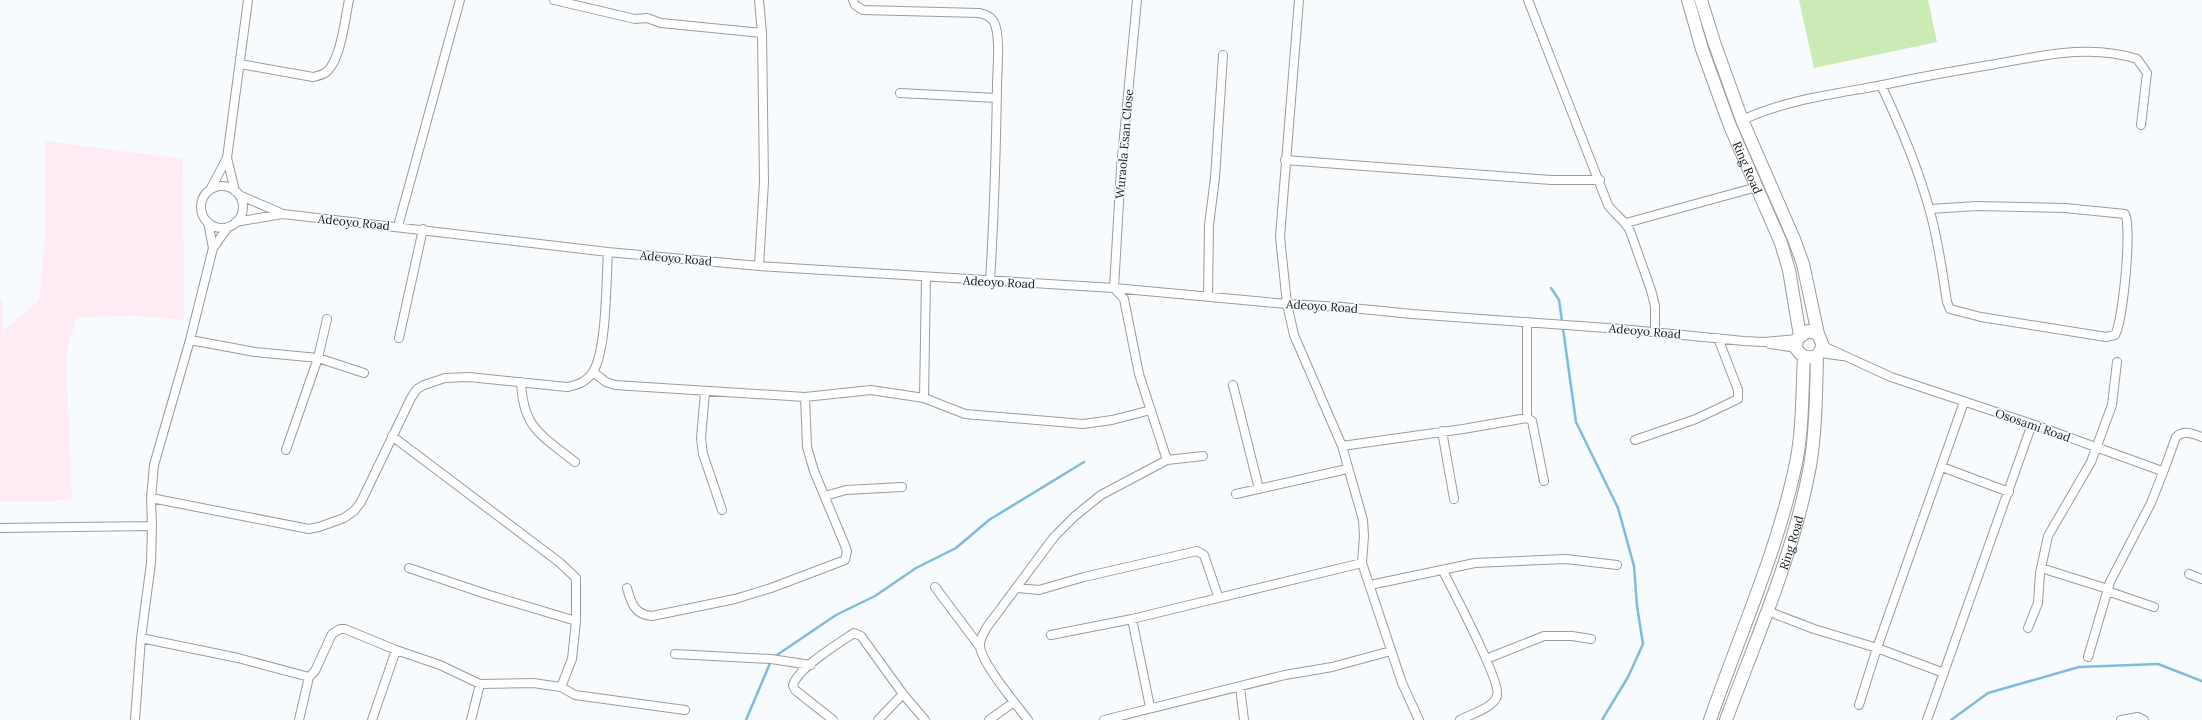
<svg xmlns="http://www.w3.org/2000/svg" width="2202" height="720" font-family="Lora,serif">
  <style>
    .medical { fill: #feebf4 }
    .green { fill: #cbebb5 }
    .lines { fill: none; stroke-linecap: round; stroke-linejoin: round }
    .stream { stroke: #7dbbdf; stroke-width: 2.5 }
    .minor-casing { stroke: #979c9f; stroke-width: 10 }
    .primary-casing { stroke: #979c9f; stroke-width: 14 }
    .minor { stroke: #fff; stroke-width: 8 }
    .primary { stroke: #fff; stroke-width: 12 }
    .labels { text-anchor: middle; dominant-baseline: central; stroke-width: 3; stroke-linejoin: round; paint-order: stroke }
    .street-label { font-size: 12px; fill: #161819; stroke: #f8fbfe }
  </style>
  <rect width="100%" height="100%" fill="#f8fbfe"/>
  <path class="medical" d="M45,141L183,159L184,320L137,316L77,317L66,353L72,499L42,502L0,501V300H2L3,331L39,300L45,239Z"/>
  <path class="green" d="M1799,0H1928L1937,42L1814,68Z"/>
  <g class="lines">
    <path class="stream" d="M1551,288L1559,300L1576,422L1618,508L1634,566L1637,606L1643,644L1628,677L1602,720
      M774,657L836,615L875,596L916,568L956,548L989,520L1084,462
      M746,720L771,661
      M1951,720L1988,693L2079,667L2158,664L2202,681"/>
    <defs>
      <path id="minor" d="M554,0L635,19L647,18L661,23L762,33
        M759,0L762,33L764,182L759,266
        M853,0L855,5L863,10L979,13C985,14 991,17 994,22C1001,37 997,70 997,86C996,151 994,216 990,281
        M1137,0L1121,168L1114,288L1124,299L1139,374L1167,460
        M1299,0L1280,237L1287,304L1294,335L1342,446L1363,520L1364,536L1362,563L1402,683L1419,720
        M1528,0L1608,205C1615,215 1625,220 1630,231L1651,290L1655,306V332
        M240,64L313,77C317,76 322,75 325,73C341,62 345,18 349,0
        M1881,85C1900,125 1917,165 1929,208C1938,238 1942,270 1947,302L1950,309L1981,317L2106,337L2115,335C2123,321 2132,228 2125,214L2065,208L1977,206L1930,209
        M900,93L997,98
        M1742,120C1788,99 1835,94 1883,85C1919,77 1954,71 1990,65C2037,57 2089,43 2137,59L2147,73L2141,125
        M1285,160L1551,180H1600
        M201 207a21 21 0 1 1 42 0a21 21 0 1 1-42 0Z
        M210,190L227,158
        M235,191L227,158L248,0
        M239,195L283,214L608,252L759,266L1114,288L1287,304L1342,307L1412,314L1621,329L1744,341L1764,342L1797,339
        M208,222L213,248
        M236,222L282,214
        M1626,223L1757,187
        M398,226L460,0
        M1208,296L1209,225L1215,178L1223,55
        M1527,322V418L1532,421L1544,481
        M399,338L423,229
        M190,340L255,352L318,358L364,373
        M1770,344L1796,348
        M1823,346L1891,377L2032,424L2162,471L2164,470L2176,437C2184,429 2193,434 2202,437
        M1821,353L1842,356
        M593,372L606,382L615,385L805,397L871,390L924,398L965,414L1083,424L1112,420L1151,410
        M521,382C523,428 541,435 575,462
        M1233,385L1259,489
        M705,392L701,438L703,454L722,510
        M924,398L926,278
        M1442,431L1454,499
        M392,436L559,562L576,578V621L572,659L561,687
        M1635,440L1696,419L1738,399V390L1718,338
        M1342,446L1463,429L1527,418
        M286,450L318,358L327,319
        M1942,467L2009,492
        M1236,494L1347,469
        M825,496L846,490L902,487
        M151,498L309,529L319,527L344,518L354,511L361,502L411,398L417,389L424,385L445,378L469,377L567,387C578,385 586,382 593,372C607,349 606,281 608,252
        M0,528L152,526
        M409,568L486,594L576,621
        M2041,568L2108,589
        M1443,571C1452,589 1502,683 1497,696C1493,708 1471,714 1460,720
        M2189,574L2202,579
        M1370,585L1475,563L1566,559L1617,565
        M935,587L980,647
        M627,588C631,603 635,615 652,616L735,599L771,588L845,560L847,551L844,543L814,471L807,447L805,397
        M1017,588L1039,590L1084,577L1197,551L1204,555L1218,596
        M2107,591L2154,607
        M1767,611L1814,629L1877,648L1944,673
        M1132,619L1150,707
        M2028,628L2038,603L2040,573L2048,536L2091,462L2112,405L2117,362
        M1051,635L1132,619L1362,563
        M141,638L238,658L309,677
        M675,654L771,659L811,665
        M2088,657L2110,582L2151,503L2164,470
        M1486,659L1544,636H1572L1591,639
        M1240,687L1244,720
        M1859,705L1877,648L1964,402
        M135,720L141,638L151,563L152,526L151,498L154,465L190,340L213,248L228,227
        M299,720L309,677L315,671L332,634L340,629H345L396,650L440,665L480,684L533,683L561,687L575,695L685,710
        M372,720L396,650
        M471,720L480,684
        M833,720L795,690L793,685C798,668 839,643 854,633L861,636L903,694L925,720
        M878,720L903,694
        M989,720L1014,702
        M1028,720C1016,704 983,665 980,647C979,639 984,633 987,627L1054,537L1075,516L1101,495L1167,460L1203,456
        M1104,720L1285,675L1332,667L1391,651
        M1927,720L2032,424
        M2121,720L2138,717L2144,720"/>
      <g id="primary">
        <path id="s1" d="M1688,0L1702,49L1730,126L1781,243L1789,270L1800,336"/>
        <path d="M1701,0L1714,42L1742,120L1794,239L1803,264L1818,334L1823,346L1817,356C1807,359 1801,357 1796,348L1797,339L1808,331L1818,334"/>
        <path d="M1710,720C1739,636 1778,550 1796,463C1803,429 1802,392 1804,357"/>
        <path id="s2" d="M1726,720C1757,637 1794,553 1810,466C1816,430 1816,393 1817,356"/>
      </g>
    </defs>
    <use href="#minor" class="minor-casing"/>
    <use href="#primary" class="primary-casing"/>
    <use href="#minor" class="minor"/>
    <use href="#primary" class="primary"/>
  </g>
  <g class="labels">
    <g class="street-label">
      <text transform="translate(1124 144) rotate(-85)">Wuraola Esan Close</text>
      <text stroke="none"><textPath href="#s1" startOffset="178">Ring Road</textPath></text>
      <text transform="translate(354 222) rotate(6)">Adeoyo Road</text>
      <text transform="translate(676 258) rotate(5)">Adeoyo Road</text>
      <text transform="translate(999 282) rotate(3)">Adeoyo Road</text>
      <text transform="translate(1322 306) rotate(4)">Adeoyo Road</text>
      <text transform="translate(1645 331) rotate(5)">Adeoyo Road</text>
      <text transform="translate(2033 425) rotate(19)">Ososami Road</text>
      <text stroke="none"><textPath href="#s2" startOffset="189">Ring Road</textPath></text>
    </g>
  </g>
</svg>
